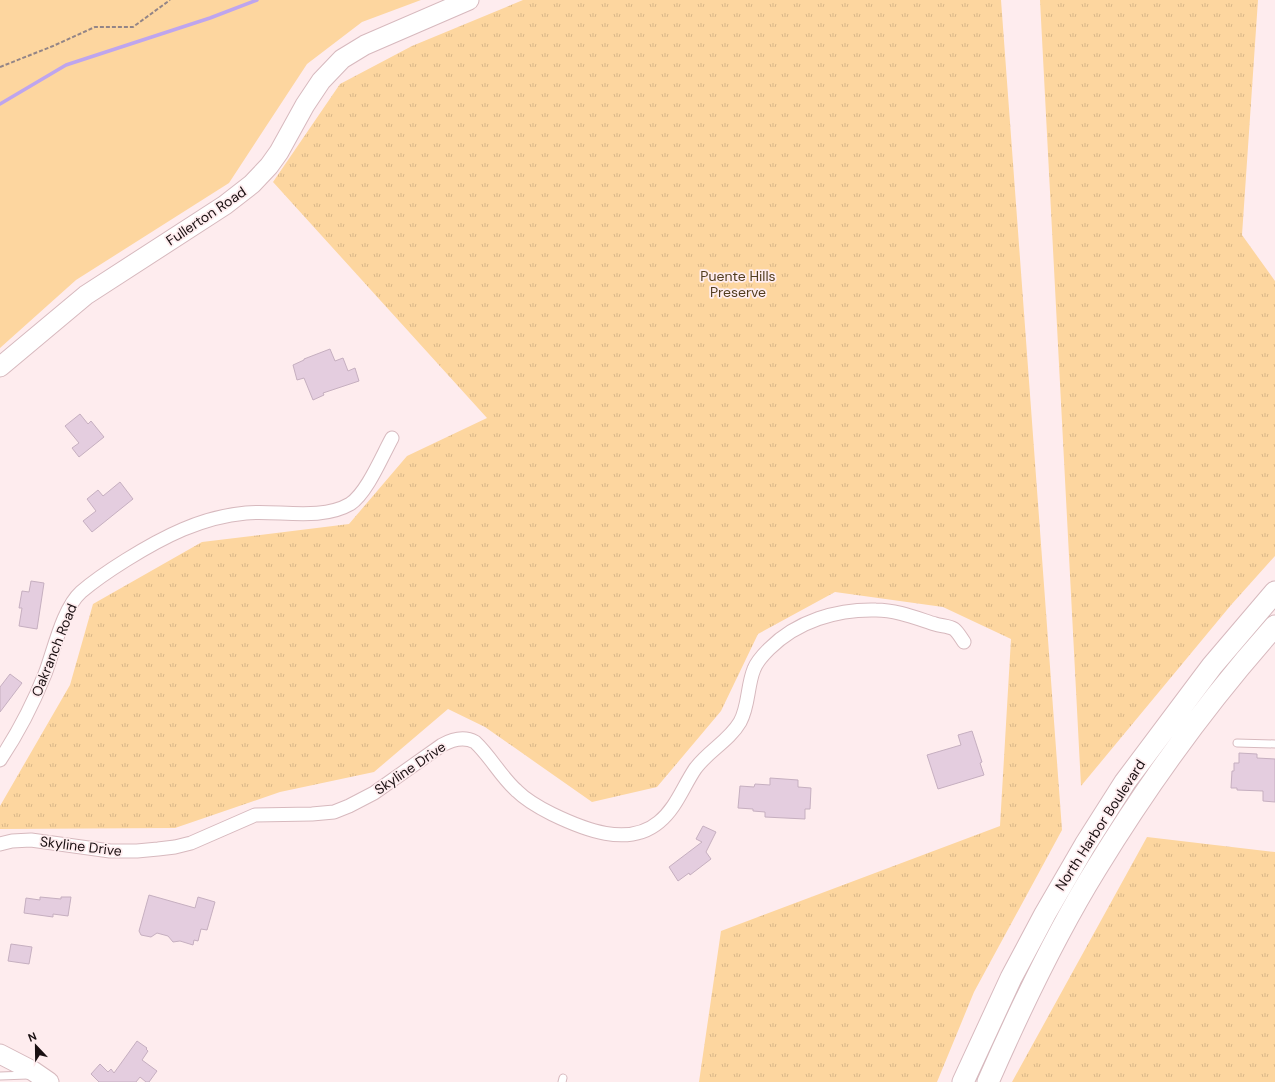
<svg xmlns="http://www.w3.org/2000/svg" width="1275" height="1082" font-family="'DM Sans',sans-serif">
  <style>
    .grass { fill: url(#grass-tufts) }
    .green { fill: #fdd69f }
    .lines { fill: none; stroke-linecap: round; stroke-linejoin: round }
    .stream { stroke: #bea5ee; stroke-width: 3.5 }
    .building { fill: #e4cddf; stroke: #c6afc0 }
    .lane-casing { stroke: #d7b9be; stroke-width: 9 }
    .street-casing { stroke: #d7b9be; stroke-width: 15 }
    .secondary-casing { stroke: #d7b9be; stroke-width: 21 }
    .primary-casing { stroke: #d7b9be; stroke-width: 23 }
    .path { stroke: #938587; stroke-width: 2; stroke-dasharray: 4 2; stroke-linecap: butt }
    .lane { stroke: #fff; stroke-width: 7 }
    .street { stroke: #fff; stroke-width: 13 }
    .secondary { stroke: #fff; stroke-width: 19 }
    .primary { stroke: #fff; stroke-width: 21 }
    .labels { text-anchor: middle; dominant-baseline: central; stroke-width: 3.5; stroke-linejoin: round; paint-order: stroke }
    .street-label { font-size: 14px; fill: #190f11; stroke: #feecee }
    .park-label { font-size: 14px; fill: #513c1d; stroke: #feecee }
  </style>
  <defs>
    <pattern id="grass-tufts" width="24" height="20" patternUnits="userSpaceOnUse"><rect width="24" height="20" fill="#fdd69f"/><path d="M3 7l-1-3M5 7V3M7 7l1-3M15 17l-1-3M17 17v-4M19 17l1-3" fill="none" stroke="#d8b688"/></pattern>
  </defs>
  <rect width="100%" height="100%" fill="#feecee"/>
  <path class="grass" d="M523,0H1001L1062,830L974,992L937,1082H699L721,931L1000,826L1011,639L943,607L835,592L758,634L721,711L657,787L592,802L485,727L448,709L374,772L280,792L175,828L0,829V806L70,685L93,604L202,542L349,524L407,456L487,418L273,182L340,84L412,46Z
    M1040,0H1258L1242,235L1275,281V556L1231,605L1081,786Z
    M1147,837L1275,852V1082H1012Z"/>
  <path class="green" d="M0,0H421L362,22L307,64L229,183L76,280L0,348Z"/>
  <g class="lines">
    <path class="stream" d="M0,104L66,65L210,18L257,0"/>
  </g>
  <path class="building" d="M330,349L335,361L343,358L348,371L355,368L359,381L323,393L324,395L313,400L304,378L297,380L293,365L304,360V359Z
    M80,414L88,424L91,421L104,437L79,457L72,448L79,443L65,426Z
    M120,482L133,499L92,532L83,521L96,511L87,499L98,490L103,496Z
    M31,581L44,583L37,629L19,626L22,608H19L22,591L29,592Z
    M10,674L22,683L0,712V687Z
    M972,731L982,762L980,763L984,775L938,789L927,755L961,745L958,735Z
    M1239,753L1257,754V758L1275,759V802L1263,801V791L1237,790V788H1231L1232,771H1234V763H1239Z
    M770,778L798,780V787L811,788L810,809H805V819L765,817V812L753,811V809L738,808L740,786L754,787L755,784L770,785Z
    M703,826L716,832L706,852L711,859L690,875L689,873L678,881L669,867L702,842L696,839Z
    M149,895L195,908L198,897L215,902L207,930L201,929L198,941L194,940L193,945L180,941L173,942L168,936L157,933L151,937L141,935L139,931Z
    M40,897L61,899V897H71L68,916L53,914V917L24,913L26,898L40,900Z
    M11,944L32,947L29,964L8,961Z
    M137,1041L147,1048L146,1049L148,1051L142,1060L157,1071L149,1082H146L140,1077L136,1082H99L91,1074L100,1064L108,1072L111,1069L114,1073Z"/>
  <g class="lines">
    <defs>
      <path id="lane" d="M1237,743L1275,744
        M0,1076L28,1075
        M562,1082L563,1078"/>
      <path id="street" d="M0,760C18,733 33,704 45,674C54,650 63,608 81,592C95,580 110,570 126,560C163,537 201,517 246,513C278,510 321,521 350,504C367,493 382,456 392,438
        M0,844L12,841L31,840L110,851H137L158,849L175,847L191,843L255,815L312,814L334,812L349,806L374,793L442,745C453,739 464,736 475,742C491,757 501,777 517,791C527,801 540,808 552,814C583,829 628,848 659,822C676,808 683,787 695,769C708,751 729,741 740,722C749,706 747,686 754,669C757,661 763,655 769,649C797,621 837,609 876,610C896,610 916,618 935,624C941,626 949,626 954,629C958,632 961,638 964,642"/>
      <path id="secondary" d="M0,367L86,295L225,205L252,184L269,166L279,152L305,105L321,81L342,59L365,45L469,0
        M0,1054L33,1071L49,1082"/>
      <path id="primary" d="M963,1082L1011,978L1045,914L1085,845L1125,782L1212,666L1275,592
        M988,1082C1020,1009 1054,937 1096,869C1148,784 1208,701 1275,626"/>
    </defs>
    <use href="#lane" class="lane-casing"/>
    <use href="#street" class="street-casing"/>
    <use href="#secondary" class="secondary-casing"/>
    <use href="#primary" class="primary-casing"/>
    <path class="path" d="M0,67L53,46L95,27H133L170,0"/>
    <use href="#lane" class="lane"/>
    <use href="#street" class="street"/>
    <use href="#secondary" class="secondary"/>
    <use href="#primary" class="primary"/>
  </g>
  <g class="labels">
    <g class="street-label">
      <text transform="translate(206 216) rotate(-34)">Fullerton Road</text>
      <text transform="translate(54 650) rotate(-68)">Oakranch Road</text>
      <text transform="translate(410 768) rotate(-34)">Skyline Drive</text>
      <text transform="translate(1100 825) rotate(-57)">North Harbor Boulevard</text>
      <text transform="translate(81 846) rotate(7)">Skyline Drive</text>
    </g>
    <g class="park-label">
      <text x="738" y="276">Puente Hills<tspan x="738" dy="16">Preserve</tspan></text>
    </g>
  </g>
  <g transform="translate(36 1046) rotate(338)" stroke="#feecee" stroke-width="3" paint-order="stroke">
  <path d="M0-3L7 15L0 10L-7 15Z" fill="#190f11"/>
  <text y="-6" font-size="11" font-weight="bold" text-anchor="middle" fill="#190f11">N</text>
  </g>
</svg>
